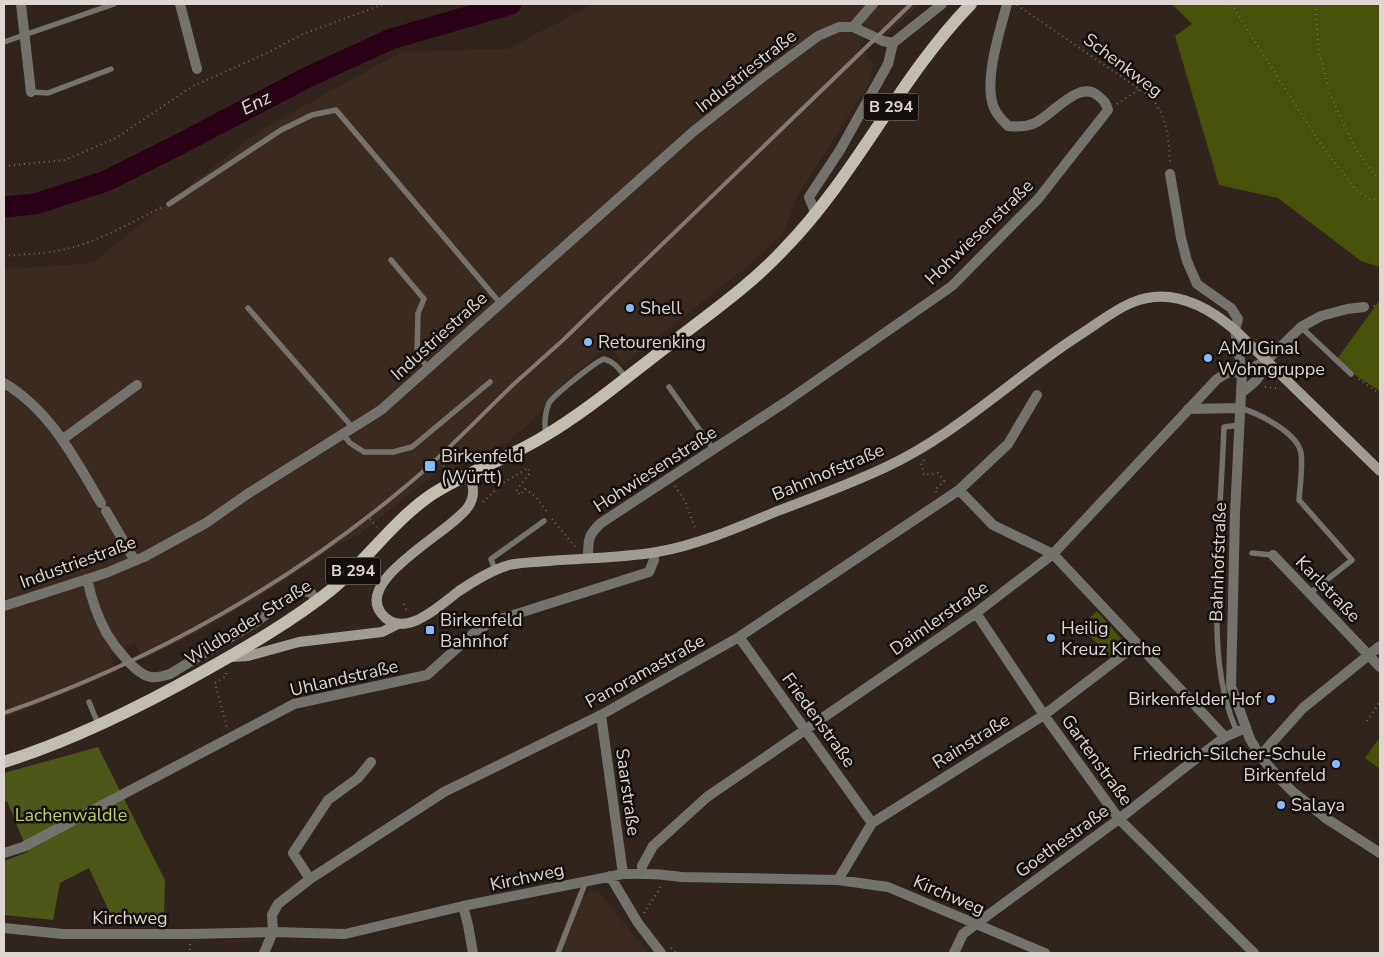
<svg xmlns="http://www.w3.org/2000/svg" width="1384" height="957" font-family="'Nunito Sans',sans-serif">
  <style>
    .built { fill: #3b2a1f }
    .green { fill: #475109 }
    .forest { fill: #4d5717 }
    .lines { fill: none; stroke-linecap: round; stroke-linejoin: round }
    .river { stroke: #2a0017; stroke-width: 21 }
    .path { stroke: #786d68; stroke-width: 2; stroke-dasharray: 1 4; stroke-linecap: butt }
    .lane { stroke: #74726c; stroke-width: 5.5 }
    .street { stroke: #74726c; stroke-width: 10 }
    .secondary { stroke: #a19c93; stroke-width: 10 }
    .primary { stroke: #c3bdb1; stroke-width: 12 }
    .rail { stroke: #837973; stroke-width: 4 }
    .poi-dot { fill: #87bbfb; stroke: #140f0c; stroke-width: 2 }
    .labels { text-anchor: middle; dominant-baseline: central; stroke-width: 5; stroke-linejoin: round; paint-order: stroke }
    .shield { fill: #140f0c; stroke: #a19a97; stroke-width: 1 }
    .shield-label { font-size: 16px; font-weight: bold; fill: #ded6d2 }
    .street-label { font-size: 18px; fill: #ded6d2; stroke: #140f0c }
    .poi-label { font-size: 18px; fill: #ded6d2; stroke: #140f0c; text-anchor: start }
    .park-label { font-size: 18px; fill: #bfd364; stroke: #140f0c }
    .water-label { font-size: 19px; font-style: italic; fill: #f8cce0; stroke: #140f0c }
  </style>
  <rect width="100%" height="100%" fill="#30241d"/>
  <path class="built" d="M593,4H920L889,32L877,28L860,44L866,56L873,63L870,82L794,202L784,232L753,262L623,365L609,346L564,383L532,421L509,441L451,470L446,465L359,535L339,544L262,595L201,631L143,660L135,643L110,655L117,672L67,693L4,718V269L92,263L259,131L401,52L508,49Z
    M589,890L599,892L648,953H554L577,893L585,897Z"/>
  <path class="green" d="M1172,4H1380V267L1361,261L1278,198L1219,185L1175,36L1192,24Z
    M1380,300V391L1352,373L1337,359Z
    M1097,611L1124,642L1107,657L1089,634L1087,621Z
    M1380,737V769L1365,758Z"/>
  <path class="forest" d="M98,747L165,880L164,920L114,922L89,868L60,883L53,920L4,915V861L28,852L7,801L4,802V773Z"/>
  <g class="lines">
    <path class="river" d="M4,207L35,204L106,181L178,145L308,77L391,39L511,4"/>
    <path class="path" d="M1231,4L1320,143L1355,189L1370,199L1380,201
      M1315,4L1319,52L1330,94L1355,148L1373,173L1380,179
      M1017,5L1151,97C1167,117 1169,138 1170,163
      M1117,104L1140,89
      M4,166L65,160L116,138L193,86L265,54L303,34L384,4
      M4,256C24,254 45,254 66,249C97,242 133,222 162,207
      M1374,306H1380
      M1359,379L1380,394
      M1265,387L1280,389
      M924,460L921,463L924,475L938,473L944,481L935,490L937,493
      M440,462L448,472
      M497,476L503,483L528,468L530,473L516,491L520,495L525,489L535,496L548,513
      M675,486L685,501L696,531
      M483,502L503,483
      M370,519L377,527
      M552,519L576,548
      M404,604L407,611
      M226,673V676L215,683L227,728
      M1367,721L1380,702
      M644,913L662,885
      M190,944V953
      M671,948L677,953"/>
    <path class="lane" d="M4,42L114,4
      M31,92L48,93L111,69
      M169,204L281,130L312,115L336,110L500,303
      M391,260L424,299L418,313L417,355L428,367
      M248,308L353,428
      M1301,327L1351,374
      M669,387L714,450
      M1240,408C1258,413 1298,433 1301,453C1303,465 1300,487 1299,500L1352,560L1310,593
      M343,434L350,443L364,452H393L412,447L490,382
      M546,434C544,425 545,412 549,403C553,396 596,361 604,359C615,362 619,369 626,378
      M1252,553L1273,555
      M495,570L491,559L544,521
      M89,702L99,726
      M1237,732C1217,687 1216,639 1217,590C1217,536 1222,481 1224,427L1240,425
      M558,953L586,881"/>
    <path class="street" d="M21,4L31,92
      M180,4L197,69
      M853,27L873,4
      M1170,174L1181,238L1187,261L1197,284L1231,308L1238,319L1235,330L1242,373L1235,514L1231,686L1250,739L1260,756L1280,779L1293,792L1327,819L1380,853
      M816,215L809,197L840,150L888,64L893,43
      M1242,373L1266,361L1301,327L1321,316L1347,309L1364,307
      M4,383C50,410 75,459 101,503
      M1241,393C1255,382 1261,379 1266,361
      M1188,409L1240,408
      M63,439L137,385
      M959,490L993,525L1053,554L1225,737
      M106,511L135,561
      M1273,555L1380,667
      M588,558C588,540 588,535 601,523L787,401L952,286L1038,199L1108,110C1106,102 1103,100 1097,95C1079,80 1052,115 1035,123C1026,127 1017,127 1008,126C1003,121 997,115 994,108C983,81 1000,31 1007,4
      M87,579C91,597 98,618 107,634C115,647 136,675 151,677C158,678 164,676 170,674L256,622L297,592L305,591L311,593L317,601
      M4,606L106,573L144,557L206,523L246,495L381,410L694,131L760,79L818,36L839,27H853L883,41L893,43L942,4
      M976,613L1044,715L1119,819L1254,953
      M739,637L872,823
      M601,715L623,874
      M1260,756L1303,708L1380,646
      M4,853L23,847L294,704L427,675L476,631L491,622L649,572L654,560V553
      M642,873V866L653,846L707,797L976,613L1053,554L1217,379L1229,372L1242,373
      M610,876L638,923L661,953
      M310,879L293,853L328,800L358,778L371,762
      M838,880L872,823L1044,715L1137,644
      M463,906L468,925L473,953
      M4,928L63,934H189L273,932L345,934L463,906L623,874C643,873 662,874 682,877L838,880L888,887L1045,953
      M264,953L273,932L272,915L278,904L310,879L444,792L601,715L739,637L959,490L1008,444L1037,395
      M954,953L963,934L976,924L1119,819L1189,764L1225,737L1246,728"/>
    <path class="secondary" d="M469,475C474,485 475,497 468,507C451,532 355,579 381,613C403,642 440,605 459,591C474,581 491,570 509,565C522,562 536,562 549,561C584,558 621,558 657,552C697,545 737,528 775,512C812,498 850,484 886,467C957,434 1013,378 1078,336C1096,325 1112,311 1131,303C1170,286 1206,305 1235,330L1380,471
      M231,657L248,656L299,642L382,632L398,624"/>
    <path class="primary" d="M4,762C74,740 140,707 204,671C247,647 292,621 331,590C366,561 393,521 431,495C466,472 507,459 543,437C587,411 628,376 669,345C709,314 751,285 785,248C857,174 899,78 971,4"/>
    <path class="rail" d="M4,713C152,661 292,583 412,481C449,450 481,415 516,382C531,369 546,355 561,342L911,4"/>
  </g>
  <g class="poi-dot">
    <circle cx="630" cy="308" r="5"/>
    <circle cx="588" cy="342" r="5"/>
    <circle cx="1208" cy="358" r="5"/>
    <rect x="424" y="460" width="12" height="12" rx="2.5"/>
    <rect x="425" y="625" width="10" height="10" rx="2.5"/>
    <circle cx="1051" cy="638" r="5"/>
    <circle cx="1271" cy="699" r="5"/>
    <circle cx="1336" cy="764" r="5"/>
    <circle cx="1281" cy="805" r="5"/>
  </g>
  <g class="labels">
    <g class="shield">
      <rect x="863.5" y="93.5" width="55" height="27" rx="4"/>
      <rect x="325.5" y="557.5" width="55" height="27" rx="4"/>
    </g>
    <g class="shield-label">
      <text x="891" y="107">B 294</text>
      <text x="353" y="571">B 294</text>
    </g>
    <g class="street-label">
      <text transform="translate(1123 65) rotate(37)">Schenkweg</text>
      <text transform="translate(746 71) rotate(-38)">Industriestraße</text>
      <text transform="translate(979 232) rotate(-44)">Hohwiesenstraße</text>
      <text transform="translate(439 336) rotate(-42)">Industriestraße</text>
      <text transform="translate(655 469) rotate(-33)">Hohwiesenstraße</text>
      <text transform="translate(828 472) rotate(-23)">Bahnhofstraße</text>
      <text transform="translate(78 562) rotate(-20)">Industriestraße</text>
      <text transform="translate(1218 562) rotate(-88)">Bahnhofstraße</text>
      <text transform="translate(1328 589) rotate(46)">Karlstraße</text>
      <text transform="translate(939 618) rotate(-35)">Daimlerstraße</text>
      <text transform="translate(248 622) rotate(-32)">Wildbader Straße</text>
      <text transform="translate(645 671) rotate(-29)">Panoramastraße</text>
      <text transform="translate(344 678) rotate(-13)">Uhlandstraße</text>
      <text transform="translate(819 720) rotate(54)">Friedenstraße</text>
      <text transform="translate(971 741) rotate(-32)">Rainstraße</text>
      <text transform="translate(1097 760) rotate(54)">Gartenstraße</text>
      <text transform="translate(628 792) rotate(82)">Saarstraße</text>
      <text transform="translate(1062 841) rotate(-36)">Goethestraße</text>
      <text transform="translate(527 877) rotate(-12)">Kirchweg</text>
      <text transform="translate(949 895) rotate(23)">Kirchweg</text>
      <text x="130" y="918">Kirchweg</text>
    </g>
    <g class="poi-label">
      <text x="640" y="308">Shell</text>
      <text x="598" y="342">Retourenking</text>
      <text x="1218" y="348">AMJ Ginal<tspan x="1218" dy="21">Wohngruppe</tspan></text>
      <text x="441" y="456">Birkenfeld<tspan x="441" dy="21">(Württ)</tspan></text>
      <text x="440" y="620">Birkenfeld<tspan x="440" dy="21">Bahnhof</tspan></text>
      <text x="1061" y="628">Heilig<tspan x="1061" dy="21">Kreuz Kirche</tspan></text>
      <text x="1261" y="699" text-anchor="end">Birkenfelder Hof</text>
      <text x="1326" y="754" text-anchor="end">Friedrich-Silcher-Schule<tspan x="1326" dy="21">Birkenfeld</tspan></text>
      <text x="1291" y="805">Salaya</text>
    </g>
    <g class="park-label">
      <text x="71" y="815">Lachenwäldle</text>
    </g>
    <g class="water-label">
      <text transform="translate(256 103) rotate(-27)">Enz</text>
    </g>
  </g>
  <rect width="1384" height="957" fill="none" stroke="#ded6d2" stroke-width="10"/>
</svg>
